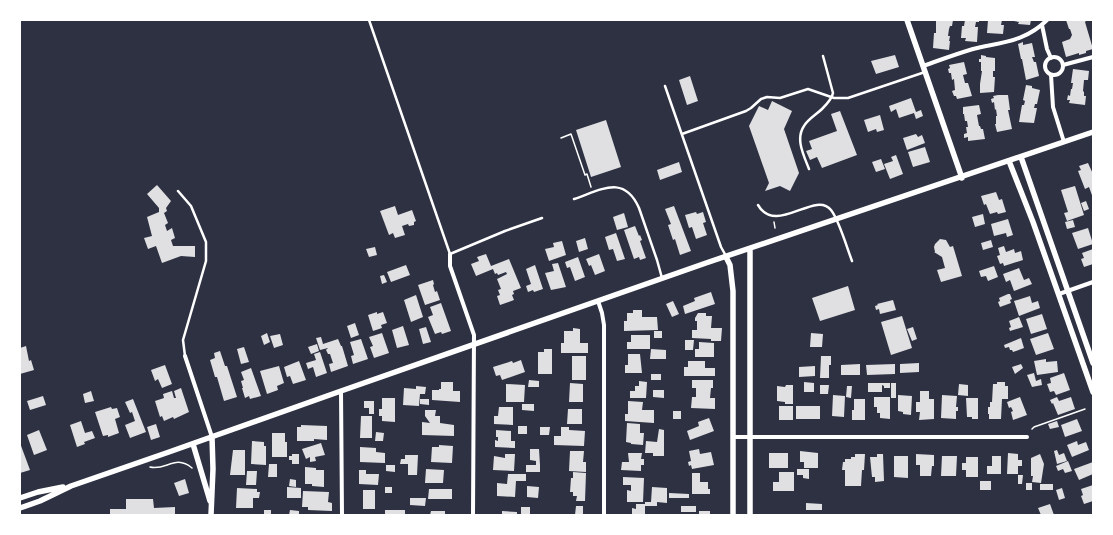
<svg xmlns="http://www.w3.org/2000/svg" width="1113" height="535" font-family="Karla,sans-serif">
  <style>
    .building { fill: #e0e0e3 }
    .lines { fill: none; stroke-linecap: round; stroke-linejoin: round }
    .path { stroke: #fff; stroke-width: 1.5 }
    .service { stroke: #fff; stroke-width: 2.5 }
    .minor { stroke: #fff; stroke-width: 4 }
    .tertiary { stroke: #fff; stroke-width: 5.5 }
  </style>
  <rect width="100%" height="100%" fill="#2d3142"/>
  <path class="building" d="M936,20H953L952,26H950L949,29L948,36H950L949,41H950L949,50L933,48L934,33H936Z
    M965,20H979V22H976L975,27H978L977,42L965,41L966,38H961L962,26H964Z
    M988,20H1002L1001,25H1004L1003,34L987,33Z
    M1014,20H1031L1030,25L1018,24L1019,22L1014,21Z
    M1066,20H1086V21L1085,22L1093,49L1086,51V53L1079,55V53L1066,57L1062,42L1070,39L1072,35L1070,29H1069Z
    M1023,42V45L1032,43L1035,57H1032L1034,62H1036L1039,76L1026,80L1022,59H1021L1018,44Z
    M895,55L899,67L876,74L871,61Z
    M981,55L986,56V57L995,58V71H993V77H995L994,92L980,93V84L982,71H981V62H979V59H981Z
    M964,62L967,74L963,75L965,83H968L972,96L957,99L956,96H954L952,91L955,90L954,79L952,80L951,73H949L948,69L950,68L949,65Z
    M1073,69L1089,71L1088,80H1084L1083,91L1084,92V96H1086L1085,105L1069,103L1070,100H1067L1068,95L1070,96L1071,89H1072L1073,83H1071Z
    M690,76L698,101L687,105L679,80Z
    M1026,85L1032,86V88L1040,90L1037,104H1035L1034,108H1037L1034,123L1019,122L1022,105H1024L1025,101L1023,100Z
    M998,95H1008L1010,110H1008L1012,129L997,132L995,124H996V116H997L996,109L995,110L994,102L992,103L991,99L994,98L993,96Z
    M911,98L916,112L921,110L923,116L916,119L914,113L899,118L896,109L891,112L889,106Z
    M772,101L792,111L784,129L799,173L790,191L780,186L765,191L769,183L749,126L759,106L768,110Z
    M979,105L981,114L977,115L979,126H980L981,129H983L985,139L968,141V137L964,138V134L967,133L966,127H968L967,121H965L964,114H963V107Z
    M840,111L857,155L822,168L817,157L810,160L806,151L812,149L809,141L837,131L831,114Z
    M880,115L884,130L877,132L876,129L868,132L864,120Z
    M606,120L621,167L591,177L576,130Z
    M916,134L918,137L922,135L925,143L907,150L903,138Z
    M925,147L930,162L913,167L908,152Z
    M896,155L903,174L890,179L884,164L893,161L891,157Z
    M881,159L885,169L876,172L872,162Z
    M679,162L682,172L660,180L657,170Z
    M1088,163L1093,174V198L1089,187L1085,189L1078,171L1081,170L1079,166Z
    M157,185L171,201L166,208L167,211L164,213L168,223L165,225L167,231L172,228L175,238L171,240L173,246H195V257L181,256L162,263L156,246L148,249L144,238L152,236L147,217L159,212V208L147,194Z
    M1075,186L1084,215L1067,221L1064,213L1068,212L1061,190Z
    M996,192L999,200L1002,199L1006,212L998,214L997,212L990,214L986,204L984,205L981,196Z
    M1086,201L1089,209L1084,211L1081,203Z
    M395,206L398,215L412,210L416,221L414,222V225L409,226L408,224L402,226L405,235L395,238L393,233L389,235L380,211Z
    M674,206L691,251L680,255L675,239L673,240L668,225L671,224L665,209Z
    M696,212L697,214L703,212L706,222L703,223L707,235L696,239L692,227L689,228L685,215Z
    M624,213L628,227L617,230L613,217Z
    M983,214L985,224L975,227L972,217Z
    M1008,219L1013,235L1007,237L1006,233L994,236L991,224Z
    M1073,220L1075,227L1067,229L1065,222Z
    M635,226L639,236L640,235L642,240L640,241L646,258L640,260L639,257L634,259L624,230Z
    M1088,228L1093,244L1078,249L1072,233Z
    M616,233L625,259L617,261L613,249L609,250L605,237Z
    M585,238L588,249L579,252L576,241Z
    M940,239L946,240L950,247L953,246L962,276L941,282L937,270L945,268L942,257L934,252H935L934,247L935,244Z
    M991,240L993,247L983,250L981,243Z
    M562,241L566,255L549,261L545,249L554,247L553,243Z
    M1004,246L1006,252L1014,249L1015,253L1021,251L1023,260L1004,266L1003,263L1000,264L997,256L1000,255L998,248Z
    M375,247L377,255L369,257L366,249Z
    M1093,249V264L1084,267L1081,259L1084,258L1082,253Z
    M486,254L491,266L509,259L521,288L513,291L514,294L512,295L514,300L500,305L497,296L500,295L498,290L501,289L497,279L507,274L506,272L498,275L497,273L495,274L493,269L476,276L471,264L479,261L477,257Z
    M599,254L605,271L595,275L591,265L589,266L586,259Z
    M578,257L585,277L575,281L570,267L567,268L565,262Z
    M558,263L566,287L551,290L545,273L554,271L552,264Z
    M406,265L410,275L391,282L387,272Z
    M535,265L543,289L534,292L533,290L528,292L526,286L531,284L526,269Z
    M994,266L998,277L988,281L986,276L981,277L979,271Z
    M1019,268L1024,280L1029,278L1032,284L1014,291L1010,280L1006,282L1003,274Z
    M384,275L387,282L382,284L380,276Z
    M433,280L434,284L433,285L435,292L437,291L440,300L425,305L418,285Z
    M848,286L855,310L820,321L812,298Z
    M711,292L715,304L685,314L683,306L695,301L694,298Z
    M1008,294H1010L1012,299L1010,300L1011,303L1000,307L998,302L1000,301L999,298Z
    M416,295L423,317L411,322L404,300Z
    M1030,296L1032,303L1038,301L1040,308L1019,316L1014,301Z
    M893,300L896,310L880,314L879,309L876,310L875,306L878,305L877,304Z
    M673,301L679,314L672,317L666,304Z
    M441,303L451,331L442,334L441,332L435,334L428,317L433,315L430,307Z
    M633,310H642V317H657L658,330L624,331V321H627V313H633Z
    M377,312V314L383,312L387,323L381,325L382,328L373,331L368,315Z
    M698,313H706V316H712L711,328H722L721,341H711V339L692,338V330H697V321H695V318Z
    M1042,314L1047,329L1031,334L1026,319Z
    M902,316L912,348L891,355L881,322Z
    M1019,317L1023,327L1010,331L1009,328L1011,327L1009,321Z
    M355,323L359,335L351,338L347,326Z
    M403,326L409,345L397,348L392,330Z
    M426,327L431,342L423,344L419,329Z
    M913,327L917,339L912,341L907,329Z
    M573,328L580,329V343H588V353H561V343H564V331H573Z
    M654,331H662V338H654Z
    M267,333L270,342L264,345L261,336Z
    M382,333L389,353L374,358L370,347L373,346L369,337Z
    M811,333L823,334L822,347H810Z
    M1048,333L1054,349L1036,355L1030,339Z
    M280,334L283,345L274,348L270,336Z
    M631,335H650V349H627V342H631Z
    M321,337L323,344L338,339L341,346H342L348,366L331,372L329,364L333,363L330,354H328L326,350L328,348L320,350L316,338Z
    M1021,338L1024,348L1013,352L1012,350H1010L1009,347L1005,348L1004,345Z
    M361,339L368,359L353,364L351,356L354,355L350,342Z
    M685,340H694L693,350H685Z
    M699,342L714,343V357H695V349H699Z
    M317,344L319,351L311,354L308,347Z
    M26,346L29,361L31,360L34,370L20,374V348Z
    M244,347L249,362L241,364L237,349Z
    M544,349H552V374H538V352H544Z
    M651,349L666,350V359H650Z
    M220,351L225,366H227L237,397L224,401L217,377H215L210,360L215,358L214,353Z
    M320,352L327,373L316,377L313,367L308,369L306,363L316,360L314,354Z
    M628,354H640L642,373H625V365H628Z
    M572,356H586V380H572Z
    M821,356H831V365H829V378H820Z
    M1046,359V362L1057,361L1058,372L1037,375L1034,361Z
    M521,360L525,372L502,380L500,375L496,376L493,367L512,361L513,363Z
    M299,361L306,380L293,384L290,376L287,377L284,367Z
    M688,361H705V368H715V376H684V367H688Z
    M919,363V372L900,373V364Z
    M860,364V375H841V365Z
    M895,364V374L867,375L866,365Z
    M1021,364L1023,368L1015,374L1012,367Z
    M165,365L172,384L162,388L158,379L155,381L151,370Z
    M279,366L284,383L277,386L278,390L267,394L260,371Z
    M815,366V376L799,377V367Z
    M251,368L261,396L250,399L249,396L245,398L242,388H243L241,381L244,380L241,372Z
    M1034,373L1036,381L1041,379L1042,385L1032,387L1027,375Z
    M1064,373L1070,390L1056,395L1054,391L1050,392L1047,384L1051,383L1050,378Z
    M651,374H661V380H651Z
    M529,380L539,381V387H528Z
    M692,380H713V388H711L710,398H715V409L691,408L692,397H696V388H692Z
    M639,381L647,382L646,398H630V391H635V386H639Z
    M441,382H453V391H460V402L432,400V390H439V389H441Z
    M804,382L814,383V392H804Z
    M997,382H1005V386H1008V399H1002L1001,419H989V414H988V407H990V402H992L993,384H997Z
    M570,383L583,384V402H569Z
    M868,383H890V388H884V386L882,385V392H868Z
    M891,383H896V398H891Z
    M506,384L525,385L524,402H506Z
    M959,384L968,385V396L958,395Z
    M786,385H793V404H785V402L777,401V386L785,387Z
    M820,385H829L828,394H820Z
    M416,386L426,387L425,394H420L419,406L403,405L404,388L416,389Z
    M847,386H852L851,398L846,397Z
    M181,388L189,412L174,419L173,417L164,421L162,416L160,417L155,401L164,398L163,394L172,391L174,398H176L174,391Z
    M653,390H664V398L653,397Z
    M91,391L94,401L85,403L83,394Z
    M920,391H929V399H934V419L919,420L920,412H916V402H920Z
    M833,395L845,396L844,417L832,416Z
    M898,395L912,396L911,415L903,414V412L898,411Z
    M942,395L957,396L956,407H958V411H956V419L941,418Z
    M43,396L46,405L30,410L27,401Z
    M874,397H890V419L880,418V413H877V407H874Z
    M1020,397L1027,415L1013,420L1011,412L1013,411L1011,407L1009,408L1007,402Z
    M1057,397L1059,401L1071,397L1075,409L1058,415L1053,403L1052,404L1050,400Z
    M382,398H395V422L382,421V416H379V409H382Z
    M966,398H978V419H972V417H967Z
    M133,399L146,432L130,438L125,425L135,421L132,412L130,413L125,402Z
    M420,399H429V405L420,404Z
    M854,399H865V420H852V410H854Z
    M364,401H374V414H369V408H364Z
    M628,401L643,402L642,410H654V423L625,421V414H628Z
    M522,404H534V411L522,410Z
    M779,406H793V420H779Z
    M796,406H820V419H796Z
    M111,407L112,409L117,408L120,417L115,419L119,433L108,437V435L103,436L95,412Z
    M499,407H513V425L494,424V416H498Z
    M568,409H582V424H567Z
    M425,410H436L435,416H440V423L454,425V436L422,435V422L430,423L425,416Z
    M673,411H681V419H673Z
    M361,416H372V438H360Z
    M709,418L714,431L690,440L687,431L699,426L698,422Z
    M1077,419L1082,431L1065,437L1061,425Z
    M81,421L85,433L92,431L95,438L84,442L85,444L77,447L70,425Z
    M1057,421L1059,427L1050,429L1048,424Z
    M627,423L640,424V433H644L643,445L631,444V443L626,442Z
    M156,424L160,437L151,440L147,427Z
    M301,425L327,426V440L314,439V441H297V427H301Z
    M518,426H527V434H518Z
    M540,427H550L549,435H540Z
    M561,427H569V430L585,431L584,446L554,445V436H561Z
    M659,429L664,430V456H653V453H645L646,441L657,442Z
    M39,430L47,450L34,455L27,435Z
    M496,430L511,431V441H515V448L495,447V440L498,441V437H496Z
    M376,432L384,433L383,441H375Z
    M272,433H285V442H287V457H272Z
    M252,441L264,442V446H266V465L251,464Z
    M1077,441L1078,445L1086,442L1089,450L1072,457L1067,445Z
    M20,443L30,470L20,473Z
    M321,443L325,455L315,457L316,461L310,462V457L306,459L302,449Z
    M439,445L453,446L452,463L431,462L432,447H439Z
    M360,447L376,448V452L385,453V463L360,462Z
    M530,449H539L540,465H536V461L530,460Z
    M699,449L700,454L711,452L714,465L692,469L691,465L689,466L688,462L691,461L689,451Z
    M233,450H245V475H230Z
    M1057,450L1059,455L1064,453L1067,461L1057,464L1054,451Z
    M570,451H584L583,462H586V472L569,471Z
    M800,451L818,453V468H804V462H800Z
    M628,453H642L641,459H644V465H641V471L621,470L622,462H629Z
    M769,453H788V468H769Z
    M1008,453L1018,454V460H1022V466H1018V474H1007Z
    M292,454H299V464H292V460H289V456H292Z
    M505,454H515L514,471L493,470L494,456L505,458Z
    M855,454H865L864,470H862L861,486H845V470H842L843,462H845V459H851V457H855Z
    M877,454H883L884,481L875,482V477H872L870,457H877Z
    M916,454L934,455V466H932L931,476H920V465H916Z
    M1040,454L1044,464L1041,483L1032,482L1033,476H1031V458Z
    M405,455H418L417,475H408V464H400L401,459H405Z
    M894,456H908V478L894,477Z
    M942,456H957L956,476H941Z
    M992,456H1001V474H987V466H992Z
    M966,457H978V477H966V470H962V463H966Z
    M1068,461L1072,471L1065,473L1063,469L1058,471L1056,466Z
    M1093,462V474L1079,480L1074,469Z
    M269,464H277V477H268Z
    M386,465H395V472L386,471Z
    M526,465H540V472H526Z
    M305,467L316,468V470H324V487L312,486V484H305Z
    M426,469L444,470L443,483H425Z
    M797,469H809V479L803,478V475H797Z
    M359,470H366V474H379L378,485L359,484Z
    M247,471H257L256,485H246Z
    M573,472L586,473L585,501H576L577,496H573V492H570L571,478H573Z
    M779,472H794V491H773V482H779Z
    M692,473H700V482H708V489H710V494H692Z
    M508,474H526V481H516L515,497L497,496V483L507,484Z
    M1018,475H1023L1022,484H1018Z
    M623,477L644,478L643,502H627V490L631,491V485H623Z
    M185,479L189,493L179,496L174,483Z
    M290,479L296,480V487L289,486Z
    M980,481H991V490H980Z
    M1026,483H1032V490H1026Z
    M1040,484H1053V490H1040Z
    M1093,485V501L1084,504L1081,496L1083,495L1081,489Z
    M527,486L539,487L538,498L527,497Z
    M287,487L301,488V498H287Z
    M385,487H392V493H385Z
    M652,487L667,488V503L657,502V506H645V502H651Z
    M237,488L257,489V492H260L259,498H253V508H236Z
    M1062,488L1065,498L1059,500L1056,490Z
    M429,489H452V499H428Z
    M363,490H375V509H363Z
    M303,491L329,492L328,502L332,503V511L308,510V507H302Z
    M669,493L689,494V498H669Z
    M410,498H426L425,506L410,505Z
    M126,499H153L154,508L175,507V515H110V509H126Z
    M806,503L822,504V510H806Z
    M636,504H645V515H632V508L636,509Z
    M1050,504L1054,515H1041L1038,508Z
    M576,506H583V515H575Z
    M681,506H696V512H681Z
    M521,507H530V515H521Z
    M264,510H271V515H264Z
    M290,510L299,511V515H289Z
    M385,510H405V515H385Z
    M431,511H445V515H430Z
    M502,511L517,512V515H502Z
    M699,511H710V515H699Z"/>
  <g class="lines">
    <path class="path" d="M561,138L571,134L585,175L587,174L591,187
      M774,222L775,228
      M1032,429L1034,427L1085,409
      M150,467C166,471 175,454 192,468"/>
    <path class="service" d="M369,20L450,254L505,231L542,218
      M665,86L721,247L726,256
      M682,134L746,111L751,108L761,99L767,97L780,98L808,89L834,98H848L925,72
      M809,169C804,156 795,139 804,126C808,119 817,114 822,109C827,104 832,99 833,93L823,56
      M178,191L191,206L206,242V261L183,340L185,356
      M574,199C601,190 624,174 639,208L657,260L662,278
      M758,205C776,236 815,190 831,210C839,220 847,248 852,261"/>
    <path class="minor" d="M1042,25L1047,49L1051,58
      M1045 66a9 9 0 1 1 18 0a9 9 0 1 1-18 0Z
      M1063,65L1093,57
      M923,66C940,60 956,54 973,49C1002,42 1025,42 1047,20
      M1051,75L1053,107L1064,142
      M450,254V266L474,335L473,515
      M1059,294L1093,282
      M598,301L602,313L604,325V515
      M185,356L212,437
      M341,391L342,515
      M733,437H1027"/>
    <path class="tertiary" d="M907,20L962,178
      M1021,157L1093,363
      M1009,161L1033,222L1093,392
      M750,249V515
      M726,257L730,265L733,291V515
      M193,444L210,501
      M20,498L38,492L63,487
      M20,508L40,501L71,486L169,452L341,391L706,263L1093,132
      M211,515L213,469L212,437"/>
  </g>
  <rect width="1113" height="535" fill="none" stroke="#ffffff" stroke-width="42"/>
</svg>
